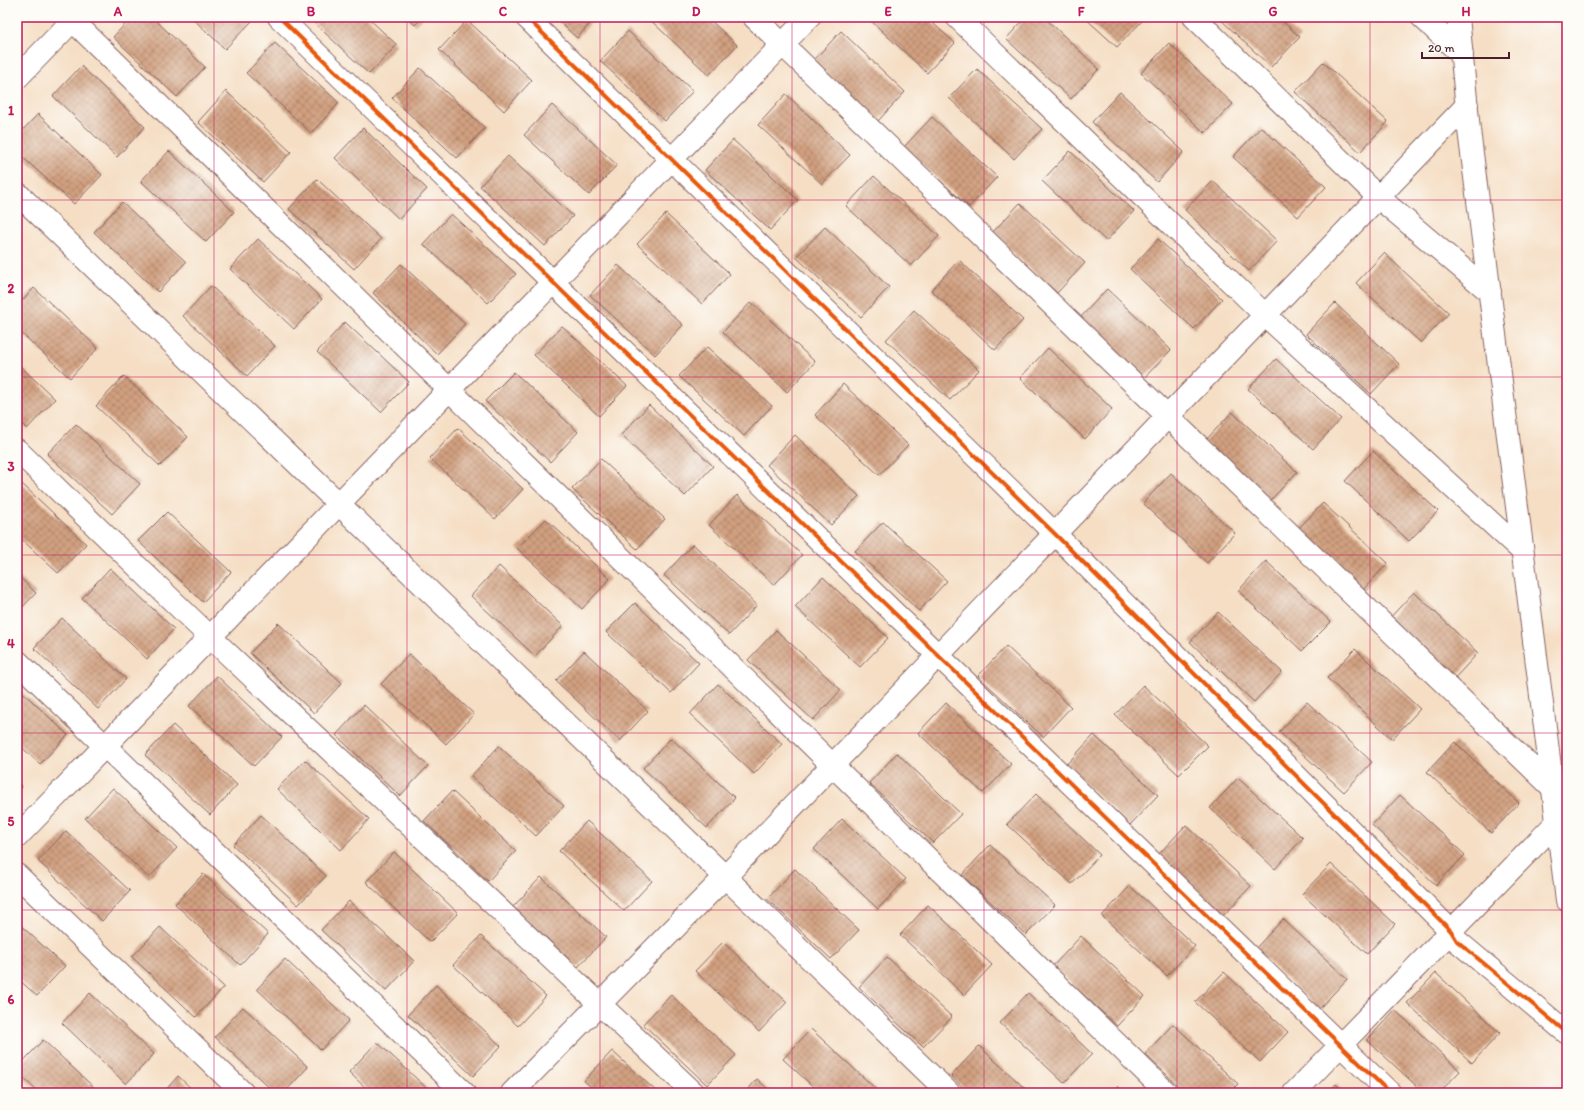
<svg xmlns="http://www.w3.org/2000/svg" width="1584" height="1110" font-family="Itim,sans-serif">
  <style>
    .building { fill: url(#building-cross-hatch) }
    .lines { fill: none; stroke-linecap: round; stroke-linejoin: round }
    .minor-casing { stroke: #866261; stroke-width: 24 }
    .minor { stroke: #fff; stroke-width: 22 }
    .cycleway-casing { stroke: #fdfcf7; stroke-width: 6 }
    .cycleway { stroke: #e8590c; stroke-width: 4 }
    .grid { fill: none; stroke: #c2185b; stroke-width: 1; stroke-opacity: 0.55 }
    .neatline { fill: none; stroke: #c2185b; stroke-width: 1.5 }
    .grid-label { font-size: 13px; text-anchor: middle; font-weight: bold; fill: #c2185b }
  </style>
  <defs>
    <pattern id="building-cross-hatch" width="8" height="8" patternUnits="userSpaceOnUse"><rect width="8" height="8" fill="#d1a080"/><path d="M0 0l8 8M0 8l8-8" fill="none" stroke="#ac8269"/></pattern>
  </defs>
  <rect width="100%" height="100%" fill="#fdfcf7"/>
  <filter id="ink" filterUnits="userSpaceOnUse"><feTurbulence type="fractalNoise" baseFrequency=".025" numOctaves="2"/><feDisplacementMap in="SourceGraphic" scale="8" xChannelSelector="R" yChannelSelector="G"/><feConvolveMatrix kernelMatrix="1 2 1 2 8 2 1 2 1" color-interpolation-filters="sRGB"/></filter>
  <filter id="wash" filterUnits="userSpaceOnUse"><feTurbulence type="fractalNoise" baseFrequency=".012" numOctaves="4" result="noise"/><feDisplacementMap in="SourceGraphic" scale="16" xChannelSelector="R" yChannelSelector="G"/><feGaussianBlur stdDeviation="0.9" result="paint"/><feColorMatrix in="noise" values="0 0 0 0 0 0 0 0 0 0 0 0 0 0 0 0 0 1.4 0 .05"/><feComposite in="paint" operator="in"/></filter>
  <g filter="url(#wash)">
    <rect width="100%" height="100%" fill="#f5dec4"/>
    <g id="blocks">
      <path class="building" d="M132,17H152L205,67L177,97L113,37Z
        M191,17H251L254,19L225,49Z
        M308,17H367L397,45L369,74Z
        M406,17H423L415,25Z
        M554,17H596L577,38Z
        M647,17H707L737,45L709,75Z
        M867,17H926L955,43L927,73Z
        M1026,17H1044L1099,69L1071,99L1006,39Z
        M1084,17H1144L1145,18L1117,47Z
        M1218,17H1278L1300,37L1271,67Z
        M467,20L532,80L504,111L439,50Z
        M628,31L693,91L665,121L600,61Z
        M841,31L905,92L877,122L813,61Z
        M275,43L339,103L311,133L246,73Z
        M1169,43L1233,104L1205,133L1141,73Z
        M1323,62L1388,122L1360,152L1295,92Z
        M81,66L145,127L117,157L53,96Z
        M420,68L485,128L457,158L392,98Z
        M977,69L1042,129L1014,159L949,98Z
        M226,91L291,152L263,182L198,122Z
        M1120,92L1184,152L1157,182L1092,122Z
        M786,94L850,155L822,184L758,125Z
        M552,105L617,165L589,195L524,135Z
        M38,114L102,175L74,204L17,152V136Z
        M932,117L997,177L969,207L904,147Z
        M1261,127L1326,187L1298,217L1233,157Z
        M363,128L427,189L399,219L335,158Z
        M733,140L798,200L770,230L705,170Z
        M169,151L234,212L206,242L141,181Z
        M1070,151L1134,211L1106,241L1042,181Z
        M508,156L573,216L545,246L480,186Z
        M874,176L939,236L911,266L846,206Z
        M317,179L381,239L354,269L289,209Z
        M1213,181L1277,241L1249,271L1185,210Z
        M122,202L186,262L158,292L94,232Z
        M1020,203L1085,263L1057,293L992,233Z
        M451,214L516,274L488,303L423,244Z
        M666,214L730,274L702,304L637,244Z
        M825,227L889,287L861,317L796,257Z
        M258,239L322,299L294,329L230,269Z
        M1158,239L1222,299L1194,329L1130,269Z
        M1384,253L1449,313L1421,343L1356,283Z
        M959,260L1023,320L995,350L931,290Z
        M401,264L465,324L437,354L373,293Z
        M618,265L683,325L655,355L590,295Z
        M211,286L275,346L247,376L183,316Z
        M34,288L98,348L70,378L17,329V306Z
        M1107,289L1171,350L1143,379L1079,319Z
        M751,302L815,362L787,392L723,332Z
        M1335,303L1399,364L1371,394L1306,334Z
        M914,310L979,370L950,400L886,340Z
        M345,322L409,382L381,412L317,352Z
        M562,326L627,386L599,416L534,355Z
        M707,347L772,406L744,436L679,376Z
        M1048,348L1112,409L1085,439L1020,378Z
        M1276,359L1341,419L1313,449L1248,389Z
        M17,363L55,399L27,429L17,419Z
        M514,372L578,432L550,462L485,401Z
        M124,376L188,437L160,466L96,406Z
        M843,384L908,445L879,475L815,415Z
        M649,405L713,466L685,496L621,435Z
        M1232,412L1297,472L1269,502L1204,442Z
        M76,424L140,484L112,514L47,454Z
        M458,428L523,489L495,519L430,458Z
        M795,435L859,496L831,525L767,465Z
        M1373,451L1438,511L1409,541L1345,481Z
        M601,459L665,519L637,549L572,489Z
        M1171,473L1235,533L1207,563L1143,503Z
        M21,483L86,544L58,573L17,535V488Z
        M737,495L802,555L774,585L709,525Z
        M1323,503L1388,563L1360,593L1295,532Z
        M167,512L231,572L203,602L138,541Z
        M546,519L610,579L582,609L517,548Z
        M883,522L947,581L919,611L855,551Z
        M693,544L757,605L729,635L664,575Z
        M1266,561L1331,622L1302,651L1238,591Z
        M499,566L563,626L535,656L471,596Z
        M110,568L174,629L147,659L82,598Z
        M17,575L36,593L17,613Z
        M823,577L888,638L860,667L795,607Z
        M1414,592L1478,653L1450,683L1386,622Z
        M635,603L699,663L671,693L606,632Z
        M1218,612L1282,672L1254,702L1190,642Z
        M62,618L126,679L98,709L34,648Z
        M278,623L342,683L314,713L250,653Z
        M776,630L841,690L813,720L748,660Z
        M1006,646L1071,707L1043,737L978,676Z
        M1355,649L1420,709L1392,739L1327,678Z
        M584,651L648,711L620,741L556,681Z
        M409,654L474,714L446,744L381,684Z
        M217,676L282,737L254,766L189,706Z
        M718,684L782,744L754,774L690,714Z
        M1143,685L1208,746L1179,775L1115,715Z
        M17,687L68,735L40,764L17,743Z
        M1307,702L1372,762L1344,792L1279,732Z
        M946,703L1011,764L983,793L918,733Z
        M364,705L428,766L400,796L336,735Z
        M173,725L237,785L210,815L145,755Z
        M1094,735L1158,795L1130,825L1066,765Z
        M671,738L735,798L707,828L643,768Z
        M1455,742L1519,803L1491,833L1427,772Z
        M499,746L564,806L536,836L471,776Z
        M897,753L961,814L933,843L869,783Z
        M305,760L369,819L341,850L277,789Z
        M1238,778L1303,838L1275,869L1210,808Z
        M17,782L22,787L17,793Z
        M113,788L177,848L149,878L85,818Z
        M452,791L516,851L488,881L424,821Z
        M1036,794L1100,855L1072,884L1007,824Z
        M1400,795L1465,855L1436,885L1372,825Z
        M261,815L326,876L298,905L233,845Z
        M842,819L906,879L878,909L814,849Z
        M587,821L652,881L624,911L559,851Z
        M1186,825L1251,886L1223,916L1158,855Z
        M66,831L130,891L102,921L38,861Z
        M990,845L1055,905L1026,935L962,875Z
        M394,852L458,913L430,942L366,882Z
        M1331,864L1395,924L1367,954L1302,894Z
        M795,869L859,930L831,959L767,899Z
        M203,874L268,934L240,965L175,904Z
        M541,877L606,937L578,967L513,907Z
        M1130,886L1195,946L1167,976L1102,916Z
        M349,901L414,961L386,991L321,930Z
        M928,905L992,965L964,995L900,935Z
        M1283,919L1347,979L1319,1009L1255,949Z
        M17,922L65,966L37,996L17,978Z
        M160,927L224,987L196,1017L132,957Z
        M481,936L546,996L518,1026L453,965Z
        M1081,936L1145,996L1117,1026L1053,966Z
        M723,942L787,1002L759,1032L695,971Z
        M887,957L952,1017L923,1047L859,987Z
        M285,959L349,1020L321,1050L257,989Z
        M1224,972L1288,1032L1260,1062L1195,1002Z
        M1436,973L1500,1033L1472,1063L1407,1003Z
        M436,985L501,1046L473,1076L408,1015Z
        M90,993L154,1054L126,1084L62,1023Z
        M1028,993L1092,1054L1064,1083L1000,1023Z
        M671,995L736,1055L707,1085L643,1024Z
        M243,1007L308,1067L284,1093H275L215,1037Z
        M1395,1010L1460,1071L1439,1093H1424L1367,1040Z
        M1173,1024L1238,1084L1229,1093H1186L1145,1054Z
        M811,1029L876,1089L872,1093H820L783,1059Z
        M43,1040L100,1093H39L17,1072V1068Z
        M377,1042L432,1093H371L349,1072Z
        M979,1046L1030,1093H969L951,1076Z
        M612,1051L658,1093H598L584,1081Z
        M178,1076L196,1093H163Z
        M757,1079L772,1093H745Z
        M1336,1084L1345,1093H1327Z
        M1118,1086L1125,1093H1112Z"/>
    </g>
  </g>
  <g filter="url(#ink)">
    <use href="#blocks" fill-opacity="0" stroke="#866261" stroke-width="1"/>
    <g class="lines">
      <defs>
        <path id="minor" d="M69,17L1167,1093
          M279,17L1390,1093
          M526,17L1055,534L1451,931L1457,941L1567,1033
          M754,17L1553,788
          M957,17L1265,315L1522,551
          M1194,17L1378,197L1490,292
          M1422,17L1462,55
          M1458,17L1469,130L1567,900
          M17,78L76,17
          M17,193L949,1093
          M17,450L210,637L694,1093
          M17,661L464,1093
          M17,837L809,17
          M17,875L243,1093
          M512,1093L725,877L1467,105
          M1294,1093L1557,822"/>
      </defs>
      <use href="#minor" class="minor-casing"/>
      <use href="#minor" class="minor"/>
      <defs>
        <path id="cycleway" d="M279,17L1390,1093
          M526,17L1055,534L1451,931L1457,941L1567,1033"/>
      </defs>
      <use href="#cycleway" class="cycleway-casing"/>
      <use href="#cycleway" class="cycleway"/>
    </g>
  </g>
  <path class="grid" d="M214,17V1093M407,17V1093M600,17V1093M792,17V1093M984,17V1093M1177,17V1093M1370,17V1093M17,200H1567M17,377H1567M17,555H1567M17,733H1567M17,910H1567"/>
  <rect width="1584" height="1110" fill="none" stroke="#fdfcf7" stroke-width="44"/>
  <path d="M1422 52v6h87v-6" fill="none" stroke="#4a1f2b" stroke-width="2"/>
  <text x="1428" y="52" font-size="12" fill="#4a1f2b" stroke="#fdfcf7" stroke-width="3" paint-order="stroke">20 m</text>
  <rect x="22" y="22" width="1540" height="1066" class="neatline"/>
  <g class="grid-label">
    <text x="118" y="16">A</text>
    <text x="311" y="16">B</text>
    <text x="503" y="16">C</text>
    <text x="696" y="16">D</text>
    <text x="888" y="16">E</text>
    <text x="1081" y="16">F</text>
    <text x="1273" y="16">G</text>
    <text x="1466" y="16">H</text>
    <text x="11" y="115">1</text>
    <text x="11" y="293">2</text>
    <text x="11" y="471">3</text>
    <text x="11" y="648">4</text>
    <text x="11" y="826">5</text>
    <text x="11" y="1004">6</text>
  </g>
</svg>
